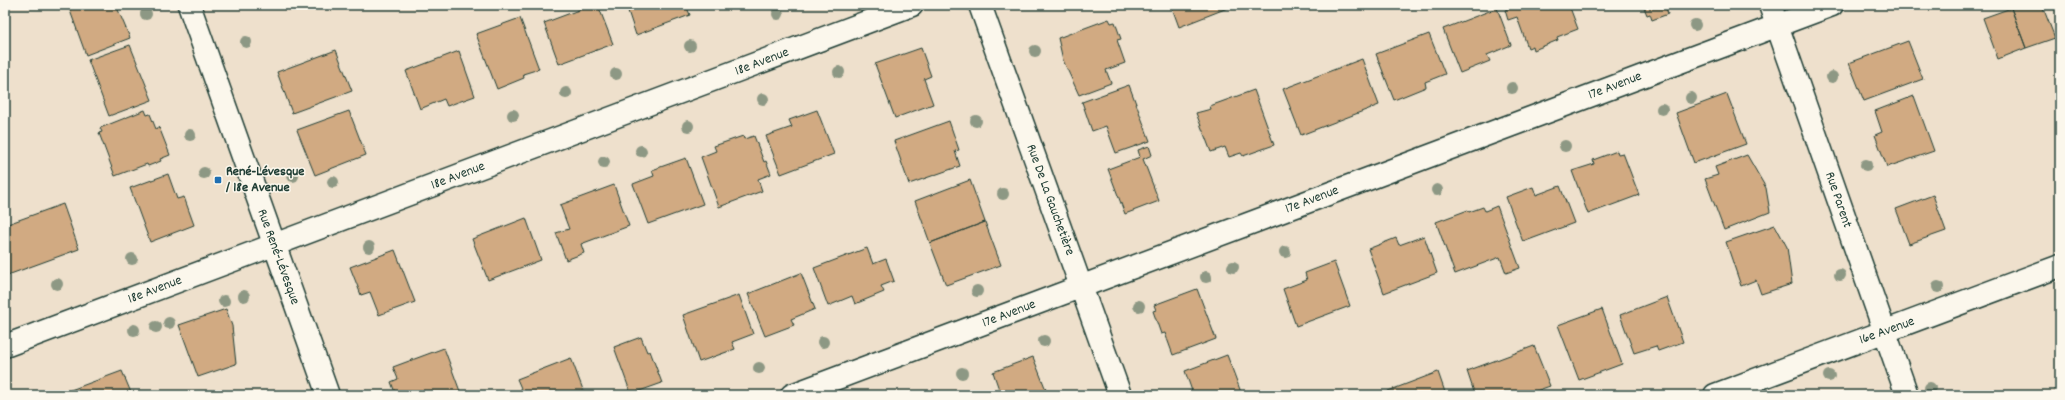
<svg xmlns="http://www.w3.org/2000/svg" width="2065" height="400" font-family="Dekko,sans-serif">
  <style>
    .building { fill: #d1aa82; stroke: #1f3d34 }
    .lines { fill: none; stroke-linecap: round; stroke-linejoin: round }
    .minor-casing { stroke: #1f3d34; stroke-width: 25 }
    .minor { stroke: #fbf7ec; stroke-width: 22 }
    .tree { fill: #8d9884 }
    .poi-dot { fill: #1f6fb2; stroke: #fbf7ec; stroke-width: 1.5 }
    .labels { text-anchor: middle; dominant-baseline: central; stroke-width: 3; stroke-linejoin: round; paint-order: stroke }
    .street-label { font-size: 14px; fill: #1f3d34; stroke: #fbf7ec }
    .poi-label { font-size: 14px; font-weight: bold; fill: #1f3d34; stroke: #fbf7ec; text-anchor: start }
  </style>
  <rect width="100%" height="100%" fill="#eee0cc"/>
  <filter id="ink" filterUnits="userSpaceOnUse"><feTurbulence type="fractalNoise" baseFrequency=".025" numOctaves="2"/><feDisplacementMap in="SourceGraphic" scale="8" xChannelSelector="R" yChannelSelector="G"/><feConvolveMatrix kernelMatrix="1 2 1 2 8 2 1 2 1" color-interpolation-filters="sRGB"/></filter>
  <g filter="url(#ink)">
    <path class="building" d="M68,5H116L130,38L86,55Z
      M592,5H598L613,44L559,64L544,23Z
      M626,5H686L690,15L636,35Z
      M1171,5H1229L1230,7L1179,27Z
      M1512,5H1569L1578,29L1557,37L1558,40L1534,50L1533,46L1528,48L1517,17L1508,20L1505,10L1513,7Z
      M1643,5H1674L1666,8L1668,14L1652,20L1650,14L1647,15Z
      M2018,5H2042L2055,38L2026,48L2011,8Z
      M1497,8L1511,45L1487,55L1490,61L1460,73L1443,29Z
      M2011,8L2026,48L1998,59L1983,18Z
      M520,18L539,69L523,74L524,78L497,89L476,34Z
      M1109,19L1111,23L1115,22L1121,39L1117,40L1125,63L1106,70L1111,83L1079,95L1063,60L1058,38Z
      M1429,34L1445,74L1425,82L1426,87L1394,100L1376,54Z
      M1908,41L1923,79L1864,101L1849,63Z
      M130,45L152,100L109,116L88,60Z
      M921,48L931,76L924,79L933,104L895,118L875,64Z
      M336,50L352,91L292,113L277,72Z
      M459,51L475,96L447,106L444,99L420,109L406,71Z
      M1362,59L1379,105L1301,135L1283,89Z
      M1129,85L1150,141L1116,153L1106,126L1092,131L1082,102Z
      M1254,90L1274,145L1243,156L1241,153L1229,157L1225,147L1211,152L1196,113L1211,109L1210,106Z
      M1727,94L1746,144L1694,163L1676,113Z
      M1914,96L1934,151L1887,167L1875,135L1882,132L1875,111Z
      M145,110L147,115L150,114L156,129L159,127L170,155L160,159L161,161L148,166L147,164L115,176L99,133L102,132L100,128Z
      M817,110L834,154L781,174L766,136L792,127L789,120Z
      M349,111L366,155L315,175L297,130Z
      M949,121L959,150L955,151L960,166L909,184L894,141Z
      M743,136L744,139L754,136L764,162L766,161L771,174L758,179L762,191L719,207L701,157L716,151L714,146Z
      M1149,146L1152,155L1143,159L1159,201L1125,214L1108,169L1140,157L1138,150Z
      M1617,151L1618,154L1623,153L1639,195L1588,214L1572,171L1594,164L1593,160Z
      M1747,155L1766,188L1770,212L1724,230L1705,179L1718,175L1715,167Z
      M686,158L703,204L648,224L633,184L654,176L652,170Z
      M168,174L177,199L184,197L194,225L150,242L130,188Z
      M970,180L985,222L930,243L915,201Z
      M614,185L629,226L581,244L584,253L566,260L556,233L569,229L560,205Z
      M1560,186L1574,223L1523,242L1506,197L1533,187L1536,195Z
      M1933,195L1946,231L1909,244L1896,209Z
      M63,204L79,249L5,276V225Z
      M1497,206L1520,268L1506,273L1500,257L1455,274L1436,222L1468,210L1469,212L1483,207L1485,211Z
      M526,218L541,260L488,280L472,239Z
      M985,222L1001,265L946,285L930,243Z
      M1775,225L1787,247L1792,284L1761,294L1756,280L1741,286L1726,242Z
      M1424,236L1437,273L1384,293L1368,249L1396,238L1399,245Z
      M867,248L873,264L886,259L894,281L881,286L884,292L855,304L852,296L828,306L814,268Z
      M395,250L415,302L379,315L370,292L361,295L350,267Z
      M1334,262L1350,306L1296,326L1283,289L1307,280L1305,273Z
      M801,273L815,309L791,319L794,325L765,336L748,294Z
      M1197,289L1216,339L1173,355L1165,333L1161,334L1153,311L1156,310L1154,305Z
      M739,295L753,334L732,342L735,349L699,362L683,315Z
      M1667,297L1683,342L1658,351L1656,346L1634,353L1620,315Z
      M226,309L232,326L236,364L198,377L179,325Z
      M1602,309L1622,364L1579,380L1558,325Z
      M641,337L647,352L650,351L662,383L631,394L614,347Z
      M1534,346L1550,386L1525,395H1475L1467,371Z
      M444,348L461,394L396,395L391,382L398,379L393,367Z
      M1227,355L1242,395H1187L1186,393L1192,391L1185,371Z
      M1033,357L1048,395H1001L993,372Z
      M571,358L585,395H524L517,379Z
      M122,371L132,395H70L68,391Z
      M1438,372L1446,395H1389L1388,391Z"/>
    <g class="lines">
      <defs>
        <path id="minor" d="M189,5L328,395
          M980,5L1120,395
          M1770,5L1907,395
          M5,346L912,5
          M792,395L1832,5
          M1715,395L2060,266"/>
      </defs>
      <use href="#minor" class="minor-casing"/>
      <use href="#minor" class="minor"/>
    </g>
    <g class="tree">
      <circle cx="146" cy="14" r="6"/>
      <circle cx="778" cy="14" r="6"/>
      <circle cx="1695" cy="25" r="6"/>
      <circle cx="246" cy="42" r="6"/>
      <circle cx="690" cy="46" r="6"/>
      <circle cx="1035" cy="51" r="6"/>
      <circle cx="839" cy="72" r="6"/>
      <circle cx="616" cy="74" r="6"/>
      <circle cx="1832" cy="77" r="6"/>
      <circle cx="1512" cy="88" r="6"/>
      <circle cx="566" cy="93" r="6"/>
      <circle cx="1691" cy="98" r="6"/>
      <circle cx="763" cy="99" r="6"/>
      <circle cx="1662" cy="109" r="6"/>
      <circle cx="513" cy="115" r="6"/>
      <circle cx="976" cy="121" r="6"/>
      <circle cx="688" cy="126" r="6"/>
      <circle cx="190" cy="135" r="6"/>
      <circle cx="1565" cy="146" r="6"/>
      <circle cx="641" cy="151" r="6"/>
      <circle cx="604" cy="162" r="6"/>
      <circle cx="1866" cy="165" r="6"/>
      <circle cx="204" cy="173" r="6"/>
      <circle cx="293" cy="176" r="6"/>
      <circle cx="333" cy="182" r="6"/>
      <circle cx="1437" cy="190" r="6"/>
      <circle cx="1003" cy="194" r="6"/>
      <circle cx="369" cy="247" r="6"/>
      <circle cx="1285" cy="252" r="6"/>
      <circle cx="132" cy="259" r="6"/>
      <circle cx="1233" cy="267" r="6"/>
      <circle cx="1840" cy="275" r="6"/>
      <circle cx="1206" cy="277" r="6"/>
      <circle cx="57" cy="284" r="6"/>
      <circle cx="1938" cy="287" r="6"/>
      <circle cx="977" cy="291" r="6"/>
      <circle cx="244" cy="296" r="6"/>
      <circle cx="224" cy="301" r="6"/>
      <circle cx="1139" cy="306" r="6"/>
      <circle cx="169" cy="323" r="6"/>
      <circle cx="156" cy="327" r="6"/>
      <circle cx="134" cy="330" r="6"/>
      <circle cx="1044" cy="341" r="6"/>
      <circle cx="823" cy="342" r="6"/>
      <circle cx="759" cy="368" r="6"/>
      <circle cx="962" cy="373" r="6"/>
      <circle cx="1829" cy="376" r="6"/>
      <circle cx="1930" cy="388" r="6"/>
    </g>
  </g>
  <rect class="poi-dot" x="214" y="176" width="8" height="8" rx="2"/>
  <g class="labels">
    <g class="street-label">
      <text transform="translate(762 62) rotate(-21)">18e Avenue</text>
      <text transform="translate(1615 86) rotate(-21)">17e Avenue</text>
      <text transform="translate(458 176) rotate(-21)">18e Avenue</text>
      <text transform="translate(1050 200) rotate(70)">Rue De La Gauchetière</text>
      <text transform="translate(1312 200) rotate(-21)">17e Avenue</text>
      <text transform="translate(1838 200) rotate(71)">Rue Parent</text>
      <text transform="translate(278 257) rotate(70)">Rue René-Lévesque</text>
      <text transform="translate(155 290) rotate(-21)">18e Avenue</text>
      <text transform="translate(1009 314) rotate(-21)">17e Avenue</text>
      <text transform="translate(1887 331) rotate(-20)">16e Avenue</text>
    </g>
    <g class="poi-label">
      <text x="226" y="172">René-Lévesque<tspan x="226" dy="16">/ 18e Avenue</tspan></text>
    </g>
  </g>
  <rect width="2065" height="400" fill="none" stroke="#fbf7ec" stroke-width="20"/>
  <rect x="10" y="10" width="2045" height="380" fill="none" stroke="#1f3d34" stroke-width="1.5" filter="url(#ink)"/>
</svg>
